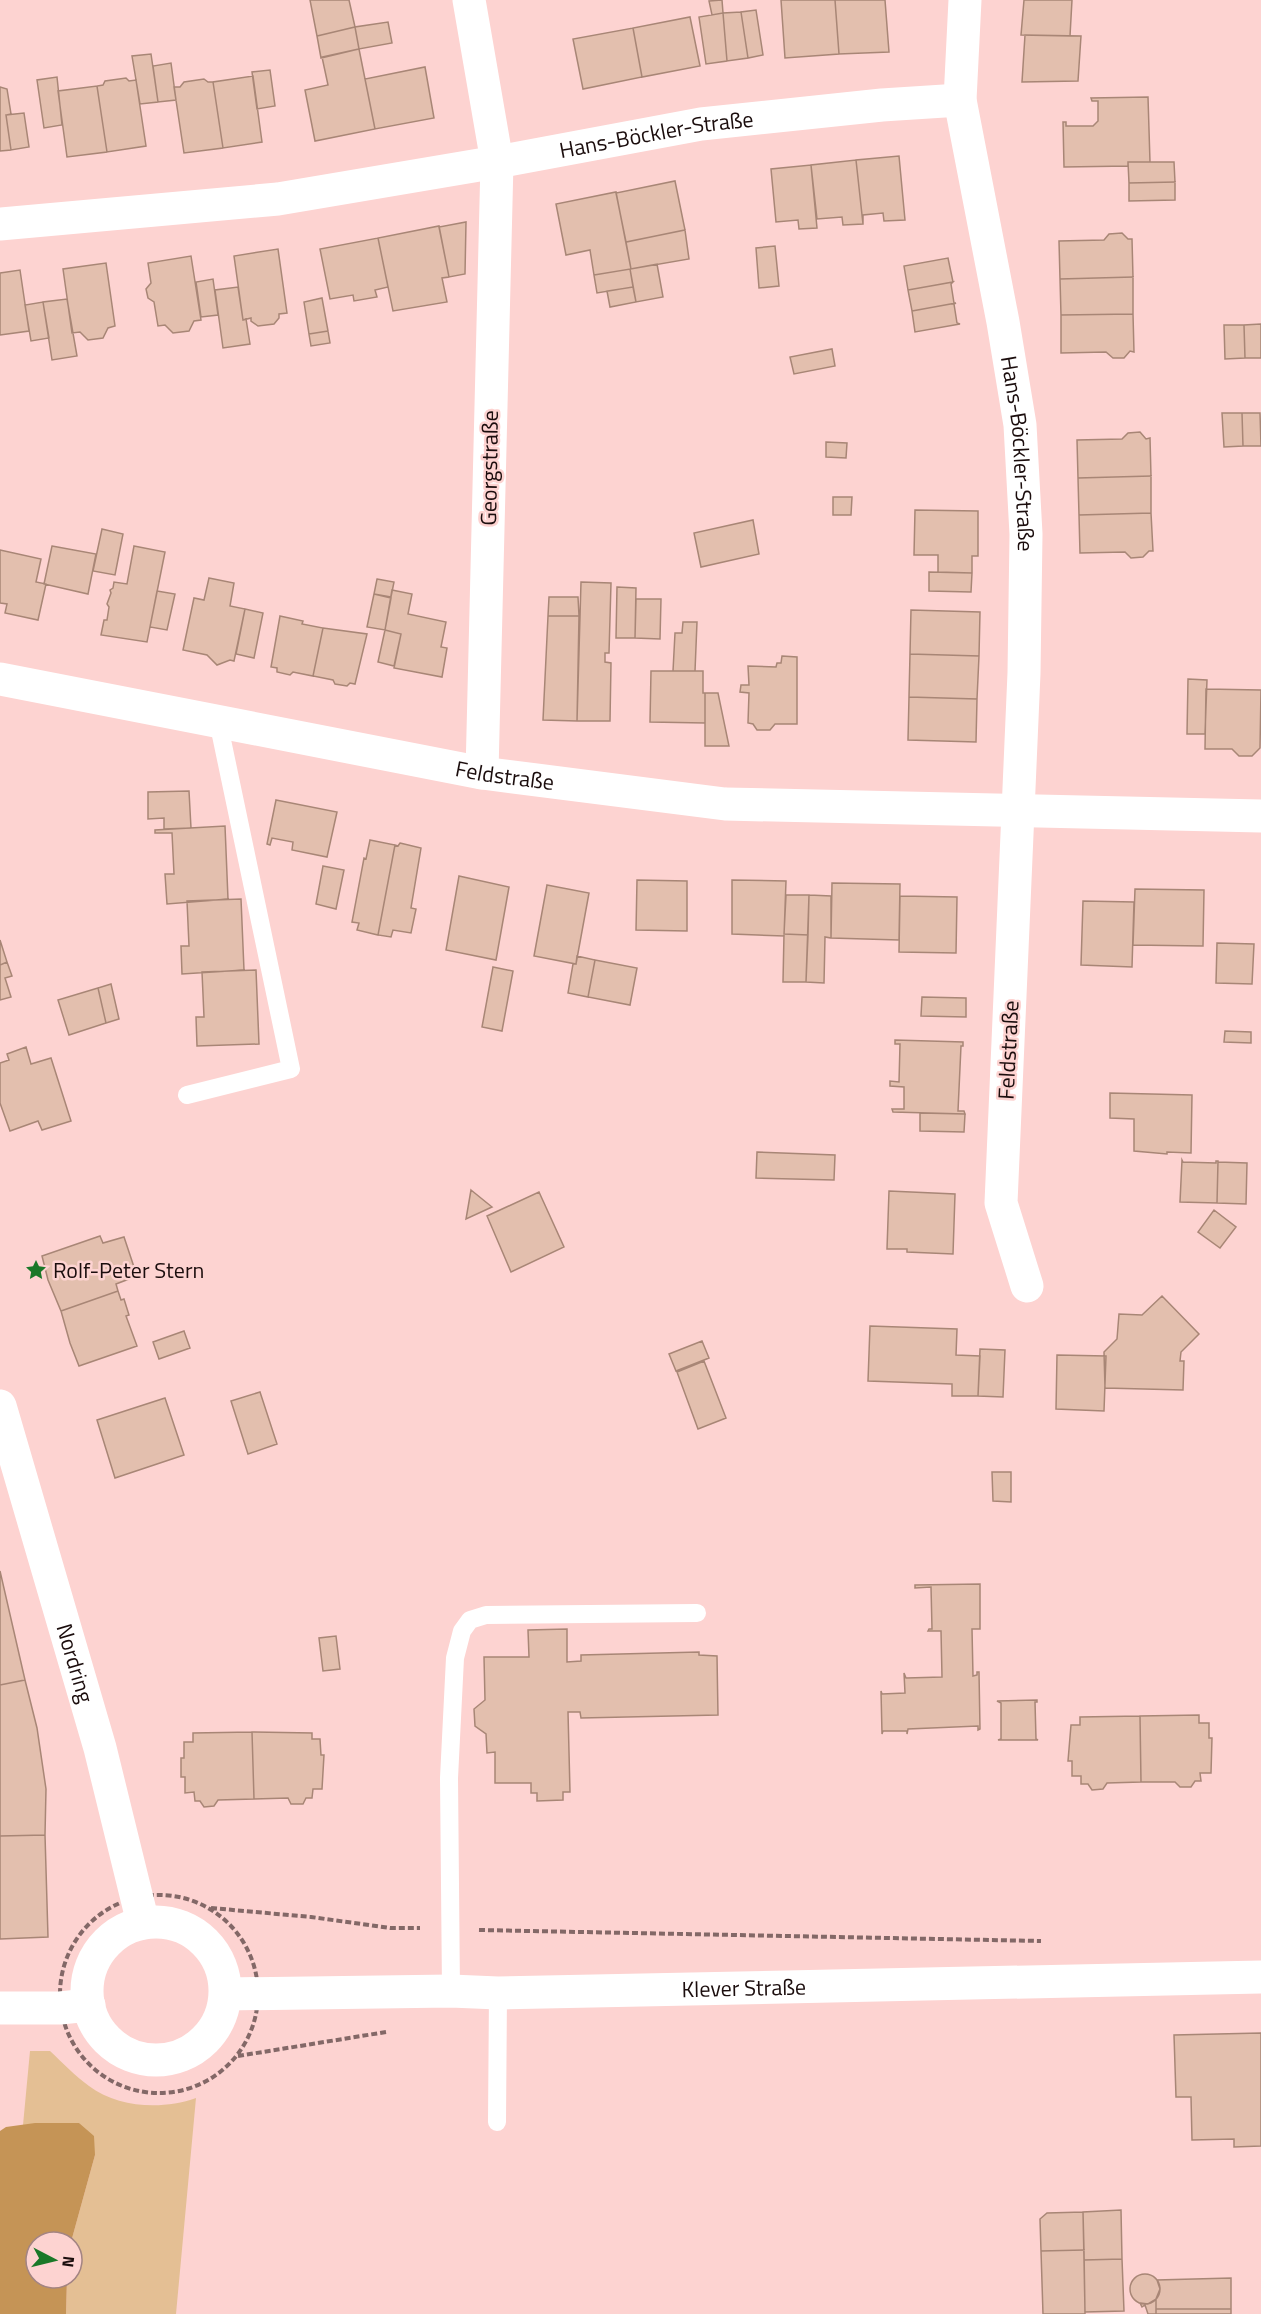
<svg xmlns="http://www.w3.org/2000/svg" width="1261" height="2314" font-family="'Titillium Web',sans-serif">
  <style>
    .green { fill: #e4bf94 }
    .forest { fill: #c59456 }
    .building { fill: #e3bfae; stroke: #a88676; stroke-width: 1.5 }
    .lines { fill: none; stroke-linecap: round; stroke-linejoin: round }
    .path { stroke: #836867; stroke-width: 4; stroke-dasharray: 6 3; stroke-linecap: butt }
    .service { stroke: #fff; stroke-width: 18 }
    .minor { stroke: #fff; stroke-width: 33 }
    .tertiary { stroke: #fff; stroke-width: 33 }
    .labels { text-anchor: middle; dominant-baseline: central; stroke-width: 5; stroke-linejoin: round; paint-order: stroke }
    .street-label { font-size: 22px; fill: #1b0d0d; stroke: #fdd3d1 }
    .poi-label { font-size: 22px; fill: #1b0d0d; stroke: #fdd3d1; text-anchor: start }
  </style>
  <rect width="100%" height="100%" fill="#fdd3d1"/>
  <path class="green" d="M30,2051H50C63,2063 75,2076 89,2086C119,2108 162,2110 196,2098L176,2314H66L67,2278H72L71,2242L95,2155L79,2123L23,2125Z"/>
  <path class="forest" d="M35,2123H79L94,2136L95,2155L71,2242H36V2278H67L66,2314H0V2131L6,2127Z"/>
  <path class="building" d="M310,0H349L355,27L317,36Z
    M722,0L723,13L712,15L709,1Z
    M781,0H835L839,54L785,58Z
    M835,0H885L889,52L839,54Z
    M1024,0H1072L1070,36L1021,35Z
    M756,10L763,55L748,58L741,12Z
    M741,12L748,58L727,61L723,13Z
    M723,13L727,61L706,64L699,17Z
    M690,17L700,66L642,77L633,28Z
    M388,22L392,43L359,49L355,27Z
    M355,27L359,49L321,58L317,36Z
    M633,28L642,77L583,89L573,39Z
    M1025,35L1081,36L1078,81L1022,82Z
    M359,49L375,129L315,141L305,90L328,85L322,57Z
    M151,54L158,102L140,104L132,56Z
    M171,63L176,100L158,102L153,66Z
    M425,67L434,118L375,129L365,79Z
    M270,70L275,106L257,109L252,72Z
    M253,76L262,142L223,148L213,82Z
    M57,77L62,125L44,128L37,80Z
    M126,78L129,81L136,80L146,146L107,152L97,86L103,85L105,81Z
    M204,79L208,82H213L223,148L184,153L174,87H180L184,82Z
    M97,86L107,152L67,157L58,91Z
    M0,87L7,89L11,114L6,115L11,150L0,151Z
    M1148,97L1150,162H1128V166L1064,167L1063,122H1066V126H1093L1098,121V101H1092L1091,98Z
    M24,113L29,147L11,150L6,115Z
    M899,156L905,220L884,221L883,213L863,215V224L856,160Z
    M856,160L863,224L843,225L842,217L817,219L811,165Z
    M1128,162H1174L1175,182L1129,183Z
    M811,165L817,228L799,229L798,220L776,222L771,169Z
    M675,181L685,230L626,242L616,193Z
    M1175,182V200L1129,201V183Z
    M616,192L631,269L594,275L590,250L566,255L556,204Z
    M466,222L465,274L449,277L439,227Z
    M439,226L449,277L442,278L447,302L393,311L378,238Z
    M685,230L689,259L631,269L626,242Z
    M1122,233L1128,239H1132L1133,277L1060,279L1059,241L1104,240L1109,234Z
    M378,238L388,287L375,290L377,297L354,301L353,295L330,299L320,249Z
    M775,246L779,286L759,288L756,248Z
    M278,249L287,313L279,314V318L274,324L258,326L251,321V318L243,320L234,256Z
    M191,256L201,320L194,321L189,331L173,333L165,325L158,326L154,302L148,298L146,289L151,283L148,263Z
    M948,258L953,282L908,290L904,266Z
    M106,263L115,326L108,328L103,338L88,340L80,332L72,333L63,269Z
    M657,264L663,297L636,302L630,269Z
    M630,269L633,287L597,293L594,275Z
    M20,270L29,331L0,335V273Z
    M1133,277V314L1061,315L1060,279Z
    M213,279L218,315L201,317L196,282Z
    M953,282L951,284L954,303H956L912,311L908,290Z
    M238,287L243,320L246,319L250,344L223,348L215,290Z
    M633,287L636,302L610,307L607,291Z
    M322,298L328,331L309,334L304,302Z
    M67,299L77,356L52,360L43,302Z
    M43,302L49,338L31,341L25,305Z
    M956,303L954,304L957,323L960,324L915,332L912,311Z
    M1133,314L1134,352L1130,351L1124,358H1113L1106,352L1061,353V315Z
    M1261,324V358H1245L1244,325Z
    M1224,325H1244L1245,358L1225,359Z
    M328,331L330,343L311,346L309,334Z
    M832,349L835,366L794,374L790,357Z
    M1222,413H1242L1243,446L1224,447Z
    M1242,413H1260L1261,446H1243Z
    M1140,432L1146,439L1150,438L1151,476L1078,478L1077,440L1122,439L1128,433Z
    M826,442L847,443L846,458L826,457Z
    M1151,476V513L1079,515L1078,478Z
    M833,497H852L851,515H833Z
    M915,510L978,511V556H972V573L938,572V555H914Z
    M1151,513L1153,551H1149L1143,557L1131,558L1125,552L1080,553L1079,515Z
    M753,520L759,554L701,567L694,533Z
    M102,529L123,534L115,575L93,571Z
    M52,546L96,554L88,594L44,584Z
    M134,546L165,552L147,642L101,635L104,620H107L109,607L107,604L111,593L110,590L113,588L114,582L127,584Z
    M0,550L41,559L36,582L46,584L38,620L5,613L7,604L0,603Z
    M929,572L972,573L971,592L929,591Z
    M209,578L234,583L230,606L245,609L234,661L230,660L217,665L207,655L183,650L194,598L204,600Z
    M377,579L394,582L391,597L374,594Z
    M581,582L611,583L609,653H605V662L611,663L610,721H577Z
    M617,587L636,588L635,638H616Z
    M392,590L412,594L408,614L446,622L441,647L447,648L442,677L394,668L401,634L385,630Z
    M157,591L175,594L167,630L150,627Z
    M374,594L391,598L385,630L367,627Z
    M549,597H578L579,616H548Z
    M636,599H661L660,639L635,638Z
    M245,609L263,613L254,658L236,654Z
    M911,610L980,612L979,656L910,654Z
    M280,616L303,621L302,624L323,628L313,676L293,672L290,675L277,672V668L271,667Z
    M548,616H579L577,721L543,720Z
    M683,622H697L695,671H673L675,633H682Z
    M323,628L367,634L355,684L350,683L347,686L335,684L333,680L313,676Z
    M385,630L401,634L394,666L378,662Z
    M910,654L979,656L977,699L909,697Z
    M782,656L797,657V724H775L770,730H757L753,724L748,723L749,693L740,692L741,685H749L748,666L776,667L777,663H781Z
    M651,671H703V693H705V723L650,722Z
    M1188,679L1207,680L1205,734H1187Z
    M1206,689L1261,690L1260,748L1252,756H1239L1232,749H1205Z
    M705,693H718L729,746H705Z
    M909,697L977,699L976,742L908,740Z
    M189,791L191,828L164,829V818L148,819V792Z
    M276,800L337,812L327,857L292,850L293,842L272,838L270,845L267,844Z
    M225,826L228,899L167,904L165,874H174L172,833H155V830Z
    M370,840L395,845L378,935L357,930L359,923L352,922L364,858L366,859Z
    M400,843L421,848L411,908L416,909L411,933L393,930L391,937L378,935L395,845L398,846Z
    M323,866L344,870L336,909L316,904Z
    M459,876L509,887L496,960L446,950Z
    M637,880L687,881V931L636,930Z
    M732,880L786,881L784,936L732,934Z
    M832,883L900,884L899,940L831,938Z
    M547,885L589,893L576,964L534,956Z
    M1135,889L1204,890L1203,946L1133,945Z
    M786,895H809L808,935L784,934Z
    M809,895L831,896V938L825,937L824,983L806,982Z
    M900,896L957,897L956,953L899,952Z
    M241,899L244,970L182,974L181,946H189L187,901Z
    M1083,901L1134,902L1132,967L1081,965Z
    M784,934L808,935L806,982H783Z
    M0,940L7,962L0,965Z
    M1217,943L1254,944L1252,984L1216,983Z
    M577,956L595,960L588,997L568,993L573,964H576Z
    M595,960L637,968L630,1005L588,997Z
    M7,962L12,976L5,978L11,997L0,1000V965Z
    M493,967L513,971L502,1031L482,1027Z
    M256,970L259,1044L197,1046L196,1017H204L202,972Z
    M111,984L119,1019L106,1023L98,988Z
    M98,988L106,1023L69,1035L58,1000Z
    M922,997L966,998V1017L921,1016Z
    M1225,1031L1251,1032V1043L1224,1042Z
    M895,1040L963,1042V1046H961L958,1111H964L965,1114L893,1112L892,1109H904V1087L890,1086V1081L899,1082L900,1044H895Z
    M26,1047L31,1064L51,1058L71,1121L42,1130L38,1121L10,1131L0,1103V1063L9,1060L7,1054Z
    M1110,1093L1192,1095L1191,1153L1167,1152V1154L1134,1151V1119L1110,1118Z
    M920,1113L965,1114L964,1132L920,1131Z
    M757,1152L835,1155L834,1180L756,1178Z
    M1182,1160L1183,1162L1216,1163V1161H1218L1217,1203L1180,1202Z
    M1218,1162L1247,1163L1246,1204L1217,1203Z
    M471,1190L492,1207L466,1219Z
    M889,1191L955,1194L953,1254L907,1252V1249H887Z
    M539,1192L564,1247L511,1272L487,1216Z
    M1214,1210L1236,1227L1220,1248L1198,1232Z
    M100,1236L103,1243L124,1237L137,1276L116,1284L118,1291L61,1311L48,1280L42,1256Z
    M118,1291L121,1300L124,1299L129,1315L126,1316L137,1346L79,1366L70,1343L61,1311Z
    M1162,1296L1199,1334L1181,1352L1180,1361H1184L1183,1390L1105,1388L1104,1352L1117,1339L1119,1314L1142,1315Z
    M870,1326L957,1329L956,1355L980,1356L978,1396H952V1384L868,1381Z
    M184,1331L190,1348L159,1359L153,1342Z
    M702,1341L709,1358L676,1371L669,1354Z
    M980,1349L1005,1350L1003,1397L978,1396Z
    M1057,1355L1106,1356L1104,1411L1056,1409Z
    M704,1361L726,1418L698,1429L677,1372Z
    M260,1392L277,1444L248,1454L231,1401Z
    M165,1398L184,1455L115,1478L97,1420Z
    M992,1472H1011V1502L993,1501Z
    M0,1571L25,1680L0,1685Z
    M980,1584V1629H972L973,1676L977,1675V1672H979L980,1729L978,1730V1726L908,1729L907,1734V1731H883L882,1734L881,1691L882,1694L905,1693L904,1673L906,1678L942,1677L941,1631H928L929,1629H932L931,1587L915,1588V1585Z
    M567,1629V1662L581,1661V1655L699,1652V1655L717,1656L718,1715L581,1718L580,1712H568L570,1792H563V1800L537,1801V1793H531V1783H495V1752L487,1753L486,1734L475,1726L474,1709L485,1700L484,1657H529L528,1630Z
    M336,1636L340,1669L323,1671L319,1638Z
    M25,1680L37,1728L46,1789L45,1835L0,1836V1685Z
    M1037,1700V1702H1035L1036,1739L1038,1740H998L1001,1739V1703L997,1701Z
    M1199,1715V1723H1209V1738H1212L1211,1773H1200L1201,1781H1195L1191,1787H1180L1175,1782H1141L1140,1716Z
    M1140,1716L1141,1782L1107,1783L1103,1789L1092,1790L1088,1784H1081V1776H1072V1761H1068L1071,1725H1080V1717Z
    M252,1732L254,1799L218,1800L214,1806L204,1807L200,1801H195L194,1792L185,1793V1777H181V1758H184V1742H193V1733Z
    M252,1732L312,1733V1739H320L321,1755H324L322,1789H313L312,1798H306L303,1804H291L288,1798L254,1799Z
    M45,1835L48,1937L0,1939V1836Z
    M1261,2033V2146L1234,2147V2139L1192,2140L1191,2097H1176L1174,2035Z
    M1121,2210L1122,2259L1084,2260L1083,2212Z
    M1083,2212L1084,2250L1041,2251L1040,2219L1047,2213Z
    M1084,2250L1085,2314H1043L1041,2251Z
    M1122,2259L1124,2311L1085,2312L1084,2260Z
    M1130 2289a15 15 0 1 1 30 0a15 15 0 1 1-30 0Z
    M1231,2278V2309H1156V2299L1160,2289L1157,2280Z
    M1156,2299V2314H1148L1145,2305L1142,2307L1140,2303L1148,2304Z
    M1156,2309H1231V2314H1156Z"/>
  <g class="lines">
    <path class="path" d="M60 1994a99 99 0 1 1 198 0a99 99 0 1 1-198 0Z
      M211,1908L311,1917L390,1928H420
      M479,1930L1041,1941
      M238,2056L386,2032"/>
    <path class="service" d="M187,1095L291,1069L218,721
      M451,1991L449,1778L455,1658L462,1631L470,1620L486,1615L697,1613
      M497,2122L498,1993"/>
    <g class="minor">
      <path d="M469,0L497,162L482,773"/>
      <path id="s1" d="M965,0L960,100L1003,322L1020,425L1026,534L1024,673L1001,1203L1027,1286"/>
      <path id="s2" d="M0,224L278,199L497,162L701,124L882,105L960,100"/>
      <path id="s3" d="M0,679L482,773L725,804L1261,816"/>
    </g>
    <g class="tertiary">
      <path id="s4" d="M0,1406L100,1748L143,1923"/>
      <circle cx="156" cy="1991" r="69"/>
      <path id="s5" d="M226,1994L451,1991L498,1993L1261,1977"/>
      <path d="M0,2008H60L89,2005"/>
    </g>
  </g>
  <defs>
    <symbol id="sight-bare" viewBox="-9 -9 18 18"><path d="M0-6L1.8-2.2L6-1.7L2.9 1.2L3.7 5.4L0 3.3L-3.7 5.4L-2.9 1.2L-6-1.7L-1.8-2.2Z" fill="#1a7828" stroke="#fdd3d1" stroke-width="2.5" paint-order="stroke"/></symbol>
  </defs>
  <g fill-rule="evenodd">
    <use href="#sight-bare" x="21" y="1255" width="30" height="30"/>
  </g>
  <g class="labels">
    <g class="street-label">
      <text stroke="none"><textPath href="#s2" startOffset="663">Hans-Böckler-Straße</textPath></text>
      <text stroke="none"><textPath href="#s1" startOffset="459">Hans-Böckler-Straße</textPath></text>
      <text transform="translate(489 468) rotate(-89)">Georgstraße</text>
      <text stroke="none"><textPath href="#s3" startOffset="514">Feldstraße</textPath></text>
      <text transform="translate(1008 1050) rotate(-87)">Feldstraße</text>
      <text stroke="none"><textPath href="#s4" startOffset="268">Nordring</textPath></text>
      <text stroke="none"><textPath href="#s5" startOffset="518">Klever Straße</textPath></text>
    </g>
    <g class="poi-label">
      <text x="53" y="1270">Rolf-Peter Stern</text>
    </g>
  </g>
  <g transform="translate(54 2260) rotate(97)"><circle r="28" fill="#fdd3d1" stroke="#a38483" stroke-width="1.5"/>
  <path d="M0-4.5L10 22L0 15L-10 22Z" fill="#1a7828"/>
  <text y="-9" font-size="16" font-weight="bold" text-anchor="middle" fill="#1b0d0d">N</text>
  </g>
</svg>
